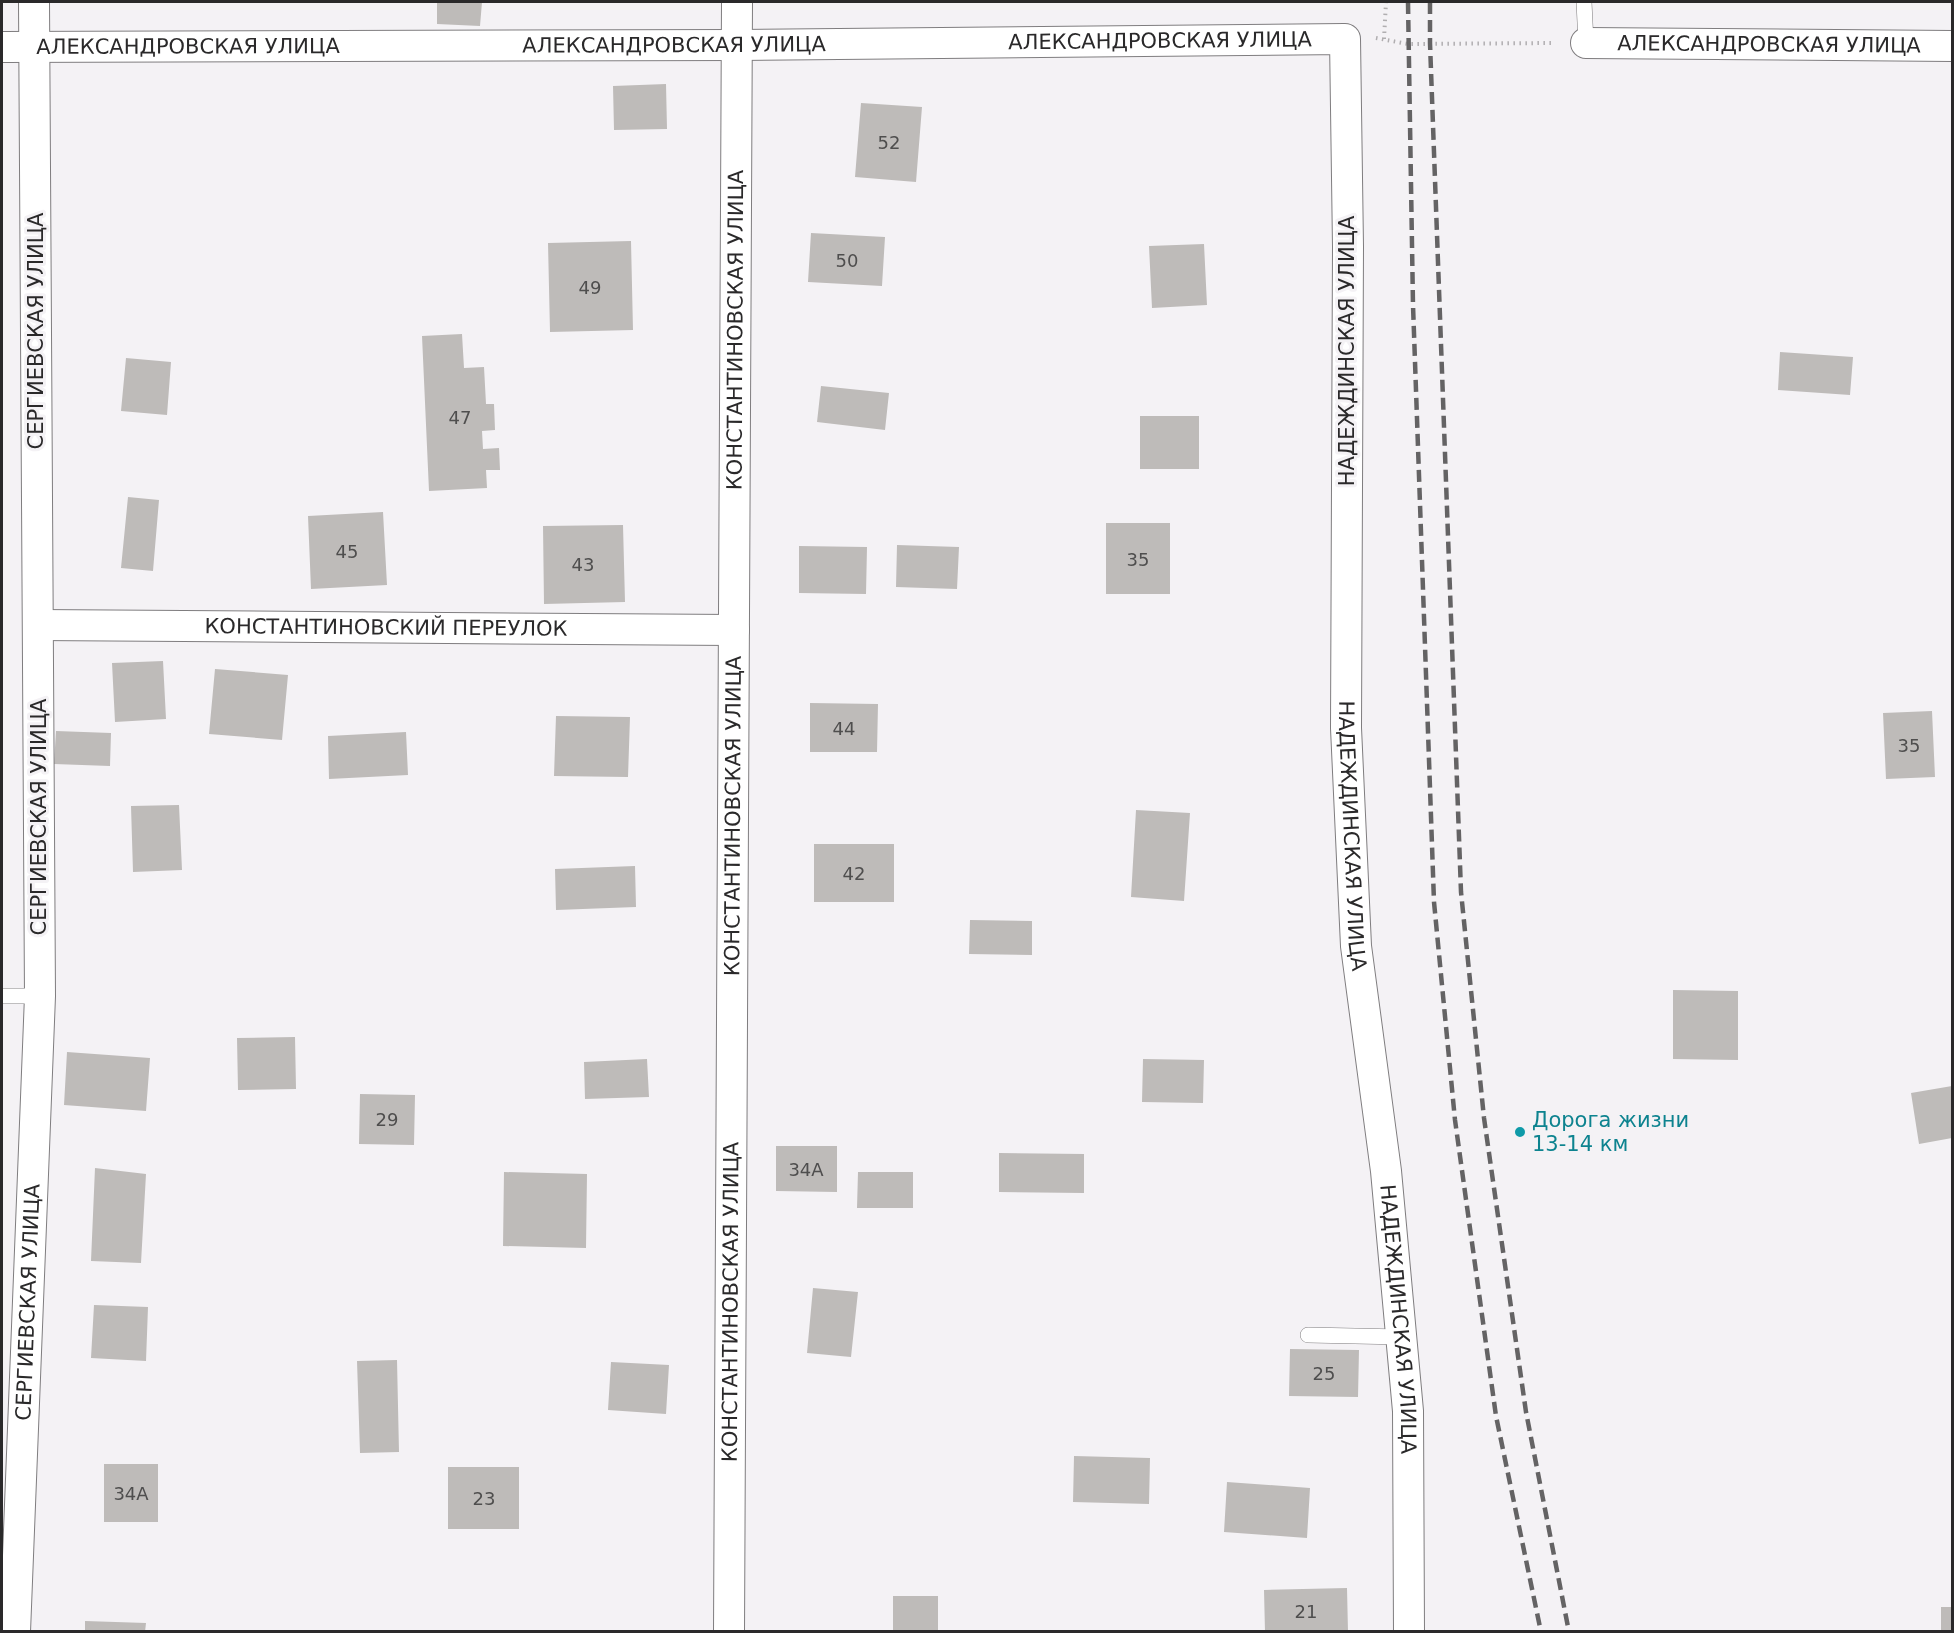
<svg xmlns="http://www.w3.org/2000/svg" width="1954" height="1633" font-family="'DejaVu Sans',sans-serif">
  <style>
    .building { fill: #bebbb9 }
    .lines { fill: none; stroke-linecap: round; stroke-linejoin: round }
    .lane-casing { stroke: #7f7d7f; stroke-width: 16 }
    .street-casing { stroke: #7f7d7f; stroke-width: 32 }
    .path { stroke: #b0aeb0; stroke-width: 4; stroke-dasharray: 1.5 4.5; stroke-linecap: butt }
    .lane { stroke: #fff; stroke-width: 15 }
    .street { stroke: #fff; stroke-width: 30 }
    .rail { stroke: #646364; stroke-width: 4.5; stroke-dasharray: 12 6; stroke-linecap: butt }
    .culture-dot { fill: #0f9aa8; stroke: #f4f2f5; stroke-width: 2 }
    .labels { text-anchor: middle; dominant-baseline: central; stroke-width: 6; stroke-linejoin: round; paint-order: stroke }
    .number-label { font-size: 18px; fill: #4f4e4e }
    .street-label { font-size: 21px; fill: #2a292a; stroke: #f4f2f5 }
    .culture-label { font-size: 21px; fill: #0d838f; stroke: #f4f2f5; text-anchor: start }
  </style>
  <rect width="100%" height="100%" fill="#f4f2f5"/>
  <path class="building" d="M437,2H482L480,26L437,24Z
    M666,84L667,129L614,130L613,86Z
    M861,103L922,107L916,182L855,177Z
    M811,233L885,237L882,286L808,282Z
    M631,241L633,330L550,332L548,243Z
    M1204,244L1207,305L1152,308L1149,246Z
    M462,334L464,368L484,367L486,404H494L495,430L482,431L483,449L499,448L500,470H486L487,488L429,491L422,336Z
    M1780,352L1853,357L1850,395L1778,390Z
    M126,358L171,362L167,415L121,411Z
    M821,386L889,393L885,430L817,422Z
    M1140,416H1199V469H1140Z
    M128,497L159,500L153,571L121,568Z
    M383,512L387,585L311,589L308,516Z
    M1106,523H1170V594H1106Z
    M623,525L625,602L544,604L543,526Z
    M897,545L959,547L957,589L896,587Z
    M799,546L867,547L866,594L799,593Z
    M163,661L166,719L115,722L112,663Z
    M215,669L288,675L282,740L209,734Z
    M810,703L878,704L877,752H810Z
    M1932,711L1935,777L1886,779L1883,713Z
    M556,716L630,717L628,777L554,776Z
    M56,731L111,733L110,766L54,764Z
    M406,732L408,775L329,779L328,736Z
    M179,805L182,870L133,872L131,806Z
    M1136,810L1190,813L1184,901L1131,897Z
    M814,844H894V902H814Z
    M635,866L636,907L556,910L555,869Z
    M970,920L1032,921V955L969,954Z
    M1673,990L1738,991V1060L1673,1059Z
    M295,1037L296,1089L238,1090L237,1038Z
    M67,1052L150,1058L146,1111L64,1105Z
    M647,1059L649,1097L585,1099L584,1062Z
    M1143,1059L1204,1060L1203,1103L1142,1102Z
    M1952,1086V1138L1919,1144L1911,1093Z
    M360,1094L415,1095L414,1145L359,1144Z
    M776,1146H837V1192L776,1191Z
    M999,1153L1084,1154V1193L999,1192Z
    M95,1168L146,1174L141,1263L91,1261Z
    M504,1172L587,1174L586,1248L503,1246Z
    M858,1172H913V1208H857Z
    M813,1288L858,1292L851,1357L807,1353Z
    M94,1305L148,1307L146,1361L91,1358Z
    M1290,1349L1359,1350L1358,1397L1289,1396Z
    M397,1360L399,1452L360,1453L357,1361Z
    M611,1362L669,1365L666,1414L608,1410Z
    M1074,1456L1150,1458L1149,1504L1073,1502Z
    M104,1464H158V1522H104Z
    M448,1467H519V1529H448Z
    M1227,1482L1310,1488L1307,1538L1224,1532Z
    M1347,1588L1348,1632H1265L1264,1590Z
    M893,1596H938V1632H893Z
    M1941,1607H1952V1632H1941Z
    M85,1621L146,1623L145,1632H85Z"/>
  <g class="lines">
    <defs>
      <path id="lane" d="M1584,2L1586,43
        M2,996H40
        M1308,1335L1402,1337"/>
      <g id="street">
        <path id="s1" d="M1586,43L1952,46"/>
        <path id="s2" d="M2,47L737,45L1345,39L1348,247L1346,728L1356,946L1386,1171L1408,1411L1409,1632"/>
        <path id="s3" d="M38,625L734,630"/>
        <path id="s4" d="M15,1632L40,996L34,2"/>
        <path id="s5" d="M729,1632L737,2"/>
      </g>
    </defs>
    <use href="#lane" class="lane-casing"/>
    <use href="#street" class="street-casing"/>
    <path class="path" d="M1376,38L1408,44L1554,43
      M1384,39L1386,2"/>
    <use href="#lane" class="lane"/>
    <use href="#street" class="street"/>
    <path class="rail" d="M1408,2L1413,305L1434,902L1455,1120L1496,1416L1541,1632
      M1430,2V43L1461,892L1484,1118L1526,1412L1569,1632"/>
  </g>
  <circle class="culture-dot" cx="1520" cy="1132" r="6"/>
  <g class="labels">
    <g class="number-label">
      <text x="889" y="142">52</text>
      <text x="847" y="260">50</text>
      <text x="590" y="287">49</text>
      <text x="460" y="417">47</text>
      <text x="347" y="551">45</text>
      <text x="1138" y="559">35</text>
      <text x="583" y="564">43</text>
      <text x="844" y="728">44</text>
      <text x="1909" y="745">35</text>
      <text x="854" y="873">42</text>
      <text x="387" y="1119">29</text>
      <text x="806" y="1169">34А</text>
      <text x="1324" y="1373">25</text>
      <text x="131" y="1493">34А</text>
      <text x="484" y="1498">23</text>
      <text x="1306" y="1611">21</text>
    </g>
    <g class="street-label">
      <text stroke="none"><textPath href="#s2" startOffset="1158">АЛЕКСАНДРОВСКАЯ УЛИЦА</textPath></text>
      <text stroke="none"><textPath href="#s2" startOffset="672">АЛЕКСАНДРОВСКАЯ УЛИЦА</textPath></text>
      <text stroke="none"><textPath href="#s1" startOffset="183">АЛЕКСАНДРОВСКАЯ УЛИЦА</textPath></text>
      <text stroke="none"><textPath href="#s2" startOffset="186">АЛЕКСАНДРОВСКАЯ УЛИЦА</textPath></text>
      <text transform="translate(36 331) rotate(-90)">СЕРГИЕВСКАЯ УЛИЦА</text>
      <text stroke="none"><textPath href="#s5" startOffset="1302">КОНСТАНТИНОВСКАЯ УЛИЦА</textPath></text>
      <text transform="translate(1347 351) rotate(-90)">НАДЕЖДИНСКАЯ УЛИЦА</text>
      <text stroke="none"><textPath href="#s3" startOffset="348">КОНСТАНТИНОВСКИЙ ПЕРЕУЛОК</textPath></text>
      <text stroke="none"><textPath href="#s5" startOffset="816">КОНСТАНТИНОВСКАЯ УЛИЦА</textPath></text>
      <text transform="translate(39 817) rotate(-90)">СЕРГИЕВСКАЯ УЛИЦА</text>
      <text stroke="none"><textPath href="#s2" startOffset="2140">НАДЕЖДИНСКАЯ УЛИЦА</textPath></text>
      <text stroke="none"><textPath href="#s4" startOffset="330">СЕРГИЕВСКАЯ УЛИЦА</textPath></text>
      <text stroke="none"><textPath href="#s5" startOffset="330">КОНСТАНТИНОВСКАЯ УЛИЦА</textPath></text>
      <text stroke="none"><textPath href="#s2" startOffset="2626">НАДЕЖДИНСКАЯ УЛИЦА</textPath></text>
    </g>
    <g class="culture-label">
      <text x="1532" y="1120">Дорога жизни<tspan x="1532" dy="24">13-14 км</tspan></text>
    </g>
  </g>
  <rect width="1954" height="1633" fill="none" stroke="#2a292a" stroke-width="6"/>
</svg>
